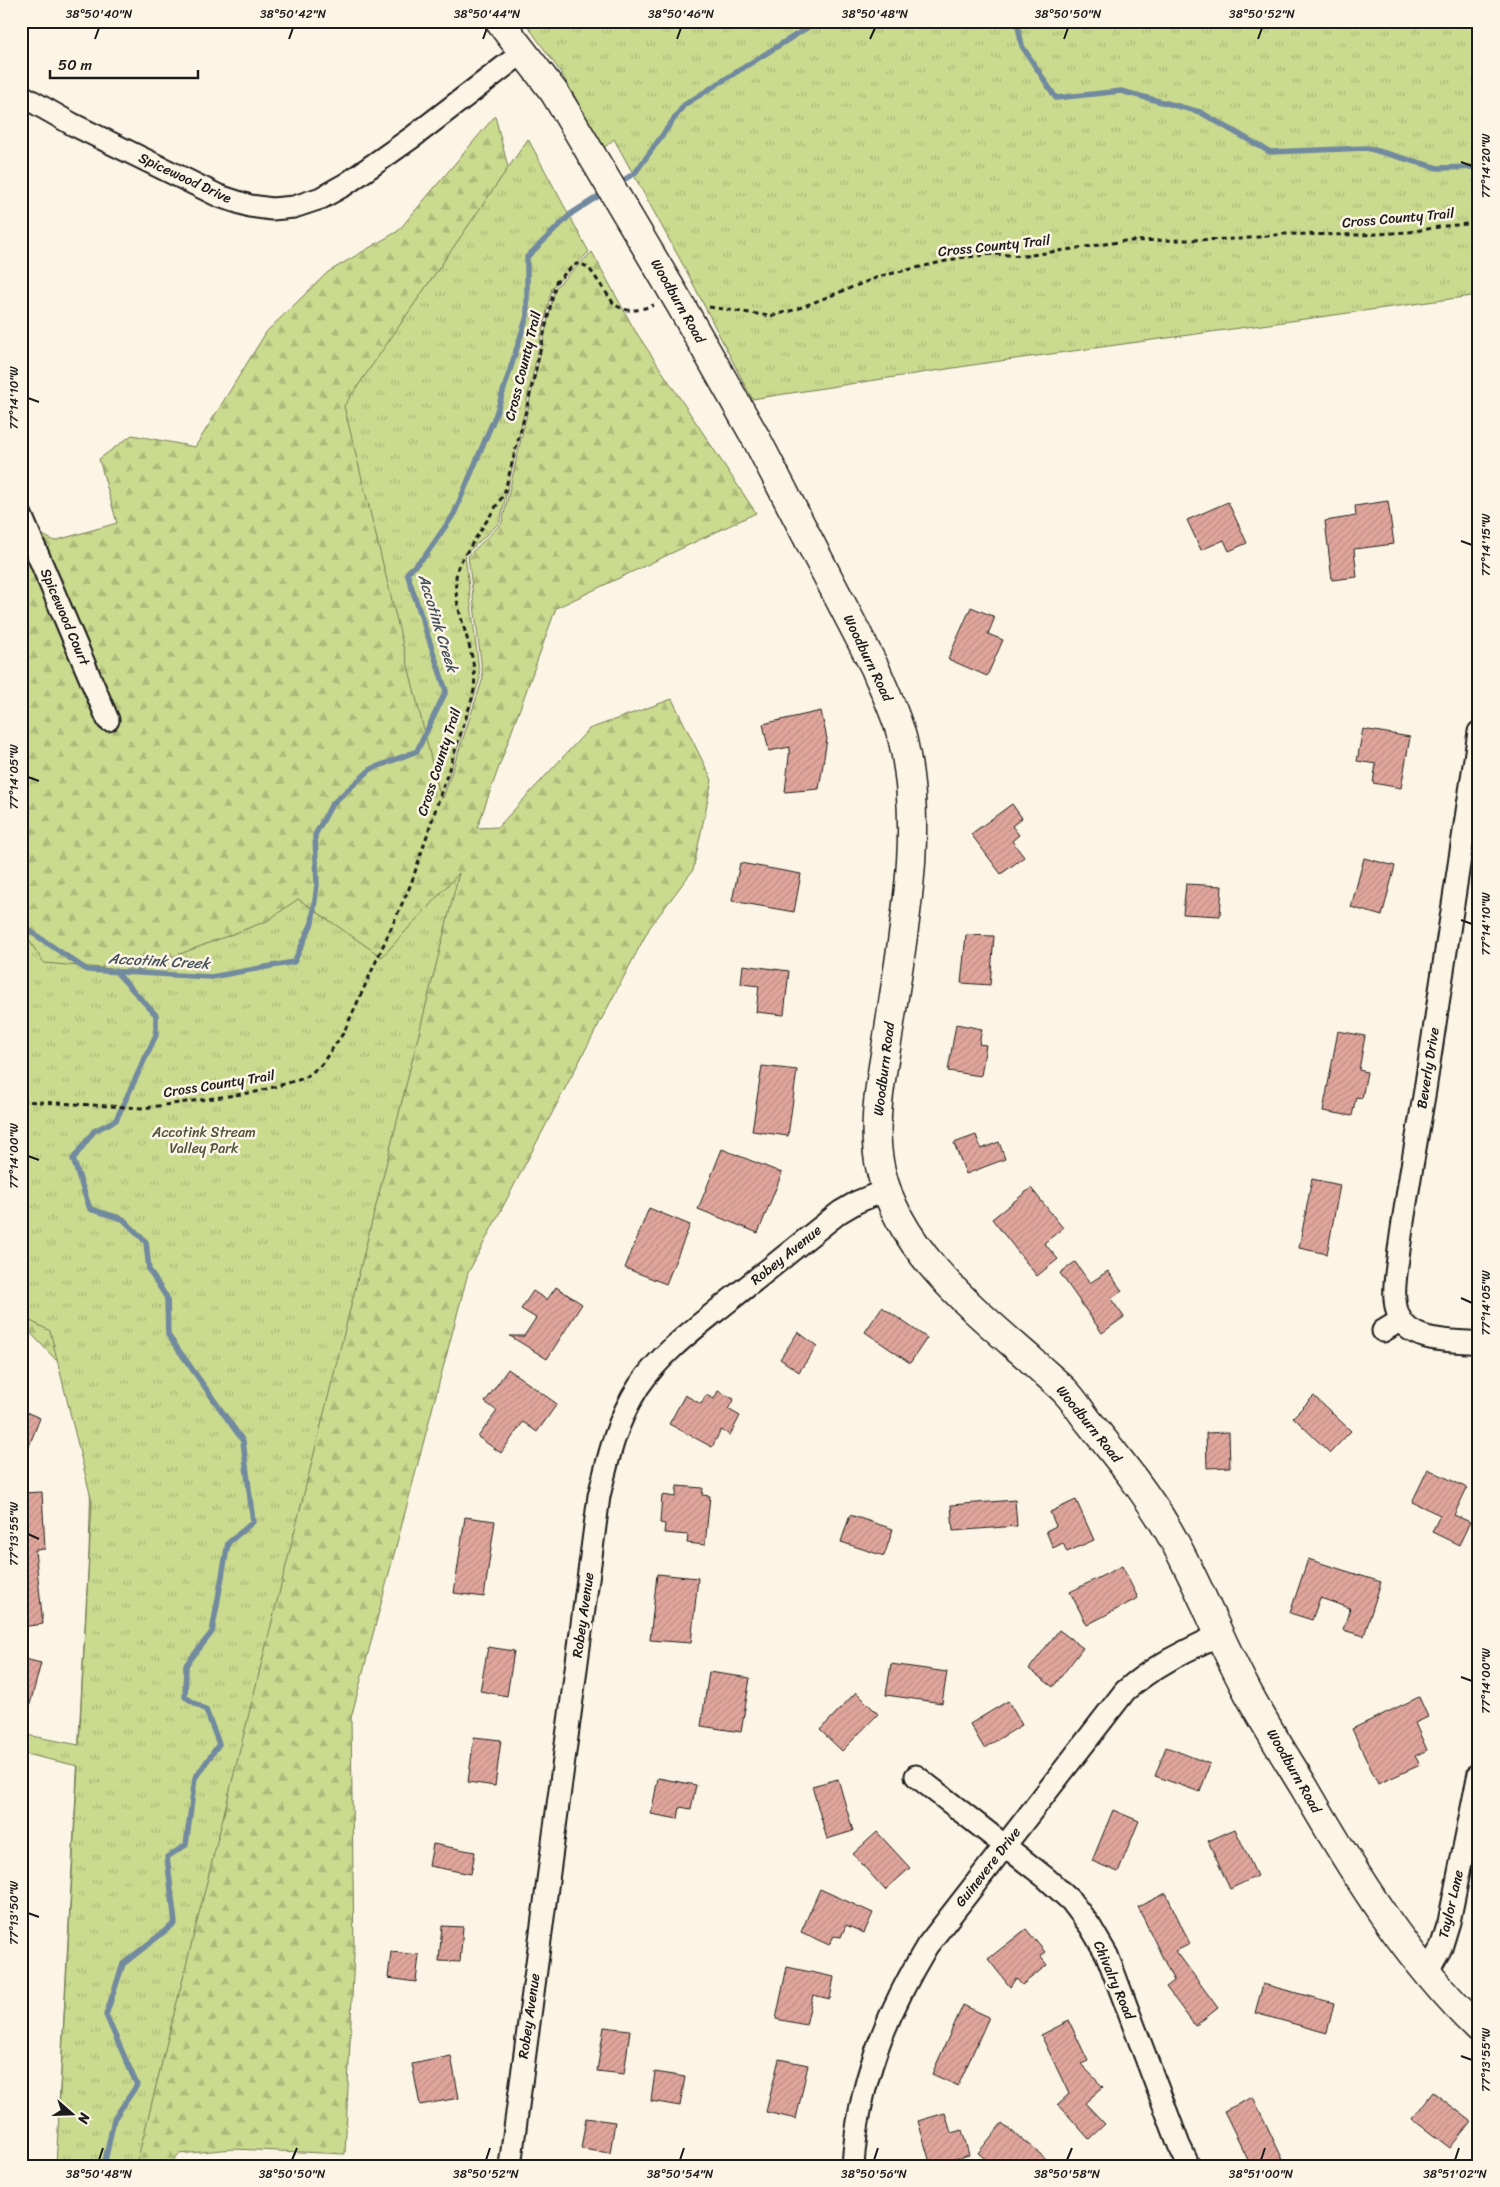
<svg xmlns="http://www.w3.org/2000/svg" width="1500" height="2187" font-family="Sriracha,sans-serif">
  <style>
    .forest { fill: url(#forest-firs); stroke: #737b55 }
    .park { fill: url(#park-tufts); stroke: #737b55 }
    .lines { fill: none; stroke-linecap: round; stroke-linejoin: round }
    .stream { stroke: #728a9f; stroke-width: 5.5 }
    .building { fill: url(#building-hatch); stroke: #1c1c1c }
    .street-casing { stroke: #1c1c1c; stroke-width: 25 }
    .secondary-casing { stroke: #1c1c1c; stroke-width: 31 }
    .path { stroke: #1c1c1c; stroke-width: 3; stroke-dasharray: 5 4; stroke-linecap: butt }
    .street { stroke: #fcf5e5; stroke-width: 21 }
    .secondary { stroke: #fcf5e5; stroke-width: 28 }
    .ticks { fill: none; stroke: #1c1c1c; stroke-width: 2 }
    .labels { text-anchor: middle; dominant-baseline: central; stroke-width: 5; stroke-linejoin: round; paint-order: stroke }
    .street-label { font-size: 14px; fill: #1c1c1c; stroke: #fcf5e5 }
    .park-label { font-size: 14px; fill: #50553e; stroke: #fcf5e5 }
    .water-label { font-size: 15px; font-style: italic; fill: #47535d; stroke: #fcf5e5 }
    .neatline { fill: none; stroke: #1c1c1c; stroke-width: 2 }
    .ticks-label { font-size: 12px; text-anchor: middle; fill: #1c1c1c }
  </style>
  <defs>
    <pattern id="forest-firs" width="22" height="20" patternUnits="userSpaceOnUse" patternTransform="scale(1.25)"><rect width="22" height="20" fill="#cada8e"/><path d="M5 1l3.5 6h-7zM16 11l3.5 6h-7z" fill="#adba7a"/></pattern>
    <pattern id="park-tufts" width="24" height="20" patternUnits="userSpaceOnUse" patternTransform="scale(1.25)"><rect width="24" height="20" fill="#cada8e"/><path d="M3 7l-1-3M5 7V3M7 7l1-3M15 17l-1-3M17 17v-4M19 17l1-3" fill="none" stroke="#adba7a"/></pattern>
    <pattern id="building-hatch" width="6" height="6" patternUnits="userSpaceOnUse" patternTransform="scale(1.25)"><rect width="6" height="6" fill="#e0a69c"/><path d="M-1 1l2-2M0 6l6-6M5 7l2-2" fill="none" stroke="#c08e86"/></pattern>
  </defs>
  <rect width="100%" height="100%" fill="#fcf5e5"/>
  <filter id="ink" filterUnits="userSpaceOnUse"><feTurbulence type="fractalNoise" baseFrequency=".02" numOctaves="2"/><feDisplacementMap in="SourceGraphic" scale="10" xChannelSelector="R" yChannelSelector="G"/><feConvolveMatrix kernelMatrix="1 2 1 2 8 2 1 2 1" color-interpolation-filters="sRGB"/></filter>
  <g filter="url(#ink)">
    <path class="forest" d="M495,116L508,167L492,248L431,750L443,798L483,678L468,556L502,523L555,288L592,252L634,329L756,513L556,608L477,828L498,827L589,729L672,699L712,780L693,870L650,927L468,1273L351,1718L354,1953L345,2154L233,2149L179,2154L168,2166H70L59,2106L89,1552L93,1399L21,1323V523L54,541L117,523L99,459L132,435L195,447L267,331L328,272L398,231Z"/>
    <path class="park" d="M524,21H1479V295L986,363L752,399L688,274L614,139L604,148L560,71Z
      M528,139L589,252L552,288L500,522L465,555L480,678L441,799L344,406Z
      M459,873L136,2166H56L78,1766L21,1753V1734L79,1745L92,1502L50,1331L21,1316V928L44,963L135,971L267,921L298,899L382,957Z"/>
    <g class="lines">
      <path class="stream" d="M1017,21L1022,46L1056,98L1121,91L1200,112L1270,152L1367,148L1438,168L1479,167
        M617,184L635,173L684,105L818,21
        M21,925L87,970L211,977L294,962L312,923L317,885L315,835L332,804L371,769L417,751L446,691L407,573L425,556L454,514L496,414L527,316V257L572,213L605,192
        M104,2166L114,2119L137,2085L106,2015L123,1964L175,1923L167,1857L186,1845L195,1778L219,1744L206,1710L185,1697L186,1665L212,1632L228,1543L253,1522L243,1441L168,1335L167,1298L149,1270L146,1242L123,1219L90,1209L73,1159L94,1131L116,1120L156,1035V1015L115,971"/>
    </g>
    <path class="building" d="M1388,501L1394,544L1354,549L1357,577L1332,580L1325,521L1356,516L1355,506Z
      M1228,502L1247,543L1229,551L1224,540L1201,550L1187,520Z
      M971,607L995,617L988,634L1003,640L987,676L948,659Z
      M821,711L827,739L819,789L785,792L790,747L769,751L763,724Z
      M1363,729L1410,737L1401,788L1373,783L1376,764L1357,761Z
      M1012,804L1022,818L1012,826L1019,835L1012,841L1024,857L1001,874L971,834Z
      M1364,858L1395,866L1382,916L1351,907Z
      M740,863L801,874L794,912L732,901Z
      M1186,884L1222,886L1220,916L1183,914Z
      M966,935L994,936L990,985L961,983Z
      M743,965L789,971L784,1015L756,1012L759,986L741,984Z
      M956,1024L982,1029L979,1044L986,1045L981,1076L948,1071Z
      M1338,1031L1365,1036L1359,1070L1367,1072L1362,1098L1356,1097L1352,1116L1323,1111Z
      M762,1066L797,1070L788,1136L752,1131Z
      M976,1135L981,1149L999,1142L1005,1159L966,1174L954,1143Z
      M722,1149L782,1173L758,1233L698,1209Z
      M1312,1179L1340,1185L1327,1254L1299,1248Z
      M1031,1188L1063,1228L1044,1243L1058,1259L1037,1276L992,1219Z
      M649,1208L690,1225L666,1284L625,1268Z
      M1075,1262L1090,1283L1108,1271L1122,1291L1111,1299L1124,1317L1102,1333L1060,1273Z
      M556,1287L582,1304L547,1359L510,1336H524L536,1318L521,1309L533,1291L547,1300Z
      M882,1307L927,1338L910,1363L865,1332Z
      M798,1332L817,1346L799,1372L780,1359Z
      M508,1369L557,1404L537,1432L523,1422L501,1453L478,1437L497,1411L485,1402Z
      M718,1391L734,1399L728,1409L740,1416L730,1435L721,1430L712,1447L669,1424L685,1395L701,1404L706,1395L714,1399Z
      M1314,1396L1351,1431L1330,1453L1293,1417Z
      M21,1410L40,1418L22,1464H21Z
      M1229,1432L1230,1467L1207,1468L1206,1433Z
      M1428,1469L1467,1488L1454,1515L1470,1522L1459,1545L1432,1532L1440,1515L1412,1502Z
      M677,1486L703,1488L702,1495L710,1496L705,1545L687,1543L688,1535L664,1533L665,1524L660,1523L662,1495L676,1497Z
      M42,1492L45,1549L35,1550L43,1624L21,1627V1493Z
      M1015,1500L1017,1526L953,1531L951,1505Z
      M1076,1500L1094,1540L1067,1552L1063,1543L1053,1548L1046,1531L1056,1526L1050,1512Z
      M850,1515L893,1529L884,1556L841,1542Z
      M465,1517L495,1521L484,1597L454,1593Z
      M1308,1559L1381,1582L1364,1636L1343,1630L1350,1608L1320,1598L1312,1620L1290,1613Z
      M1122,1566L1138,1598L1087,1625L1070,1592Z
      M657,1574L698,1578L691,1643L650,1640Z
      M1059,1630L1083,1648L1053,1687L1029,1669Z
      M488,1647L514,1651L507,1696L480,1691Z
      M21,1658L41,1663L26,1719L21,1718Z
      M891,1664L947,1672L942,1703L886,1695Z
      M709,1672L750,1678L741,1732L701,1726Z
      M856,1692L878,1714L842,1751L820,1730Z
      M1419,1697L1428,1717L1415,1723L1427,1750L1415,1756L1420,1765L1378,1784L1352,1729Z
      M1008,1701L1022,1725L984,1748L970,1724Z
      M474,1737L501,1740L495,1786L468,1782Z
      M1166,1747L1210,1764L1200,1792L1155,1776Z
      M658,1778L696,1785L691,1809L680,1807L678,1819L651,1814Z
      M838,1779L853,1831L827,1839L812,1786Z
      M1113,1810L1139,1821L1118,1872L1092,1861Z
      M1235,1829L1257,1876L1230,1889L1208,1841Z
      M877,1832L910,1868L885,1890L853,1854Z
      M433,1844L475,1852L471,1874L429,1866Z
      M820,1889L873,1913L864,1933L846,1925L841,1937L834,1936L829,1945L801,1932Z
      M1166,1893L1190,1944L1176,1951L1218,2008L1195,2026L1166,1987L1174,1981L1138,1907Z
      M442,1926L463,1927L460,1962L439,1961Z
      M1026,1929L1045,1952L1040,1956L1047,1965L1022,1985L1016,1978L1010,1987L988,1959Z
      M391,1952L419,1955L416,1982L388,1978Z
      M787,1967L834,1977L830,1999L813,1995L806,2025L776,2019Z
      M1263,1984L1334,2003L1327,2033L1255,2013Z
      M963,2005L989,2017L958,2086L932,2074Z
      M1069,2021L1088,2061L1081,2064L1103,2087L1085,2103L1105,2124L1089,2139L1058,2104L1069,2094L1041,2035Z
      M604,2027L630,2030L624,2074L597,2071Z
      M451,2056L459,2098L420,2105L412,2064Z
      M779,2059L808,2065L796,2119L766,2112Z
      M655,2072L685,2077L680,2106L651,2101Z
      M1433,2092L1471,2121L1450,2148L1412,2119Z
      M1253,2097L1286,2166H1251L1224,2111Z
      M945,2113L951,2133L962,2130L969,2155L931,2166L918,2121Z
      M586,2118L615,2122L610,2153L581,2149Z
      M1002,2123L1055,2166H994L978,2153Z"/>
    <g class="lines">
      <defs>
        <path id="street" d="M21,95L72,124L219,196L250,206L272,209L294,207L321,198L346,184L414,136L523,52
          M21,515L108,720
          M1479,732C1460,851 1444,971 1425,1090C1416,1144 1406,1197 1399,1250C1397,1270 1391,1295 1398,1314C1409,1344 1453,1340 1479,1343
          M1383,1331L1401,1320
          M916,1776L1046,1878L1071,1901L1090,1926L1107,1955L1179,2145L1189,2166
          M1427,1973L1441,1948L1449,1922L1479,1773
          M510,2166L599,1496C608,1458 617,1419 639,1386C663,1351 698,1326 730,1300C767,1271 803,1241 840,1212L857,1202L886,1190
          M853,2166C858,2084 885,2016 927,1946L1125,1691C1153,1666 1185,1651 1219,1635"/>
        <path id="secondary" d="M499,21L554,92L571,120L680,304L757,440L875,668C885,692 897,716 903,741C925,836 902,936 889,1030C882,1075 870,1126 881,1171C899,1250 972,1308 1030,1359C1041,1370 1054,1380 1065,1391C1074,1400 1081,1412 1089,1422C1117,1457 1145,1491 1168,1530C1197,1580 1217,1634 1244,1685C1262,1720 1284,1754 1304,1787C1353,1872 1407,1960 1479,2029"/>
      </defs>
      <use href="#street" class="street-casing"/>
      <use href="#secondary" class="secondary-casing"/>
      <path class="path" d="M709,307L770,316L794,310L881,276L959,258L994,254L1025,256L1125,241L1240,239L1284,234L1360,235L1409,232L1445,226L1479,223
        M21,1101L144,1108L256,1092L305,1078L321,1065L344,1032L411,884L472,699C485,653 444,607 459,564L504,494L529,399L556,282L574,265L580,263L589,268L614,304C627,314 639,310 654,305"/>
      <use href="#street" class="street"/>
      <use href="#secondary" class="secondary"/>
    </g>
  </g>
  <path class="ticks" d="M95,39L99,28M289,39L293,28M483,39L487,28M677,39L681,28M870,39L875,28M1064,39L1068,28M1258,39L1262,28M1461,162L1472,166M28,398L39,402M1461,541L1472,545M28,777L39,781M1461,920L1472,924M28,1156L39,1160M1461,1298L1472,1303M28,1534L39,1539M1461,1677L1472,1681M28,1913L39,1917M1461,2056L1472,2060M99,2160L103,2148M292,2160L297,2148M486,2160L490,2148M680,2160L684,2148M874,2160L878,2148M1067,2160L1072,2148M1261,2160L1265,2148M1455,2160L1459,2148"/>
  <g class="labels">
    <g class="street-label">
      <text transform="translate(185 178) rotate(25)">Spicewood Drive</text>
      <text transform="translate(1398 218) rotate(-5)">Cross County Trail</text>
      <text transform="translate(994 246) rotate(-6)">Cross County Trail</text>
      <text transform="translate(678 301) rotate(60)">Woodburn Road</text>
      <text transform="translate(523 366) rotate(-76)">Cross County Trail</text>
      <text transform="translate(65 617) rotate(67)">Spicewood Court</text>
      <text transform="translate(868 658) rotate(64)">Woodburn Road</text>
      <text transform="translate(439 762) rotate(-72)">Cross County Trail</text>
      <text transform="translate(1428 1068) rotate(-81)">Beverly Drive</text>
      <text transform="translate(884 1069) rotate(-83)">Woodburn Road</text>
      <text transform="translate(219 1084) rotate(-9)">Cross County Trail</text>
      <text transform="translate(786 1255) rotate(-39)">Robey Avenue</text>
      <text transform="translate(1089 1424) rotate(51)">Woodburn Road</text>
      <text transform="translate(583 1615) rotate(-82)">Robey Avenue</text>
      <text transform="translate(1294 1771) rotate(60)">Woodburn Road</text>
      <text transform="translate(988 1867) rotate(-52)">Guinevere Drive</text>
      <text transform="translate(1451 1904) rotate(-77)">Taylor Lane</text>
      <text transform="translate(1114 1980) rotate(67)">Chivalry Road</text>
      <text transform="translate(529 2016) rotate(-82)">Robey Avenue</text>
    </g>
    <g class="park-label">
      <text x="204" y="1132">Accotink Stream<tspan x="204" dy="16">Valley Park</tspan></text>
    </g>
    <g class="water-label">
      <text transform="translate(438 623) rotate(73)">Accotink Creek</text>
      <text transform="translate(159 961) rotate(3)">Accotink Creek</text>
    </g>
  </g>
  <rect width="1500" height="2187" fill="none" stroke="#fcf5e5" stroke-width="55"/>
  <g transform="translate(72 2114) rotate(110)" stroke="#fcf5e5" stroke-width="4" paint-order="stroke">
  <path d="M0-4L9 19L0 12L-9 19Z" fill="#1c1c1c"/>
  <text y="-8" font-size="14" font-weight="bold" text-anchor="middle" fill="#1c1c1c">N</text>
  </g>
  <path d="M50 70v8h148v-8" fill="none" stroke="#1c1c1c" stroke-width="2.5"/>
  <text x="58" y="70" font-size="15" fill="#1c1c1c" stroke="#fcf5e5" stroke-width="4" paint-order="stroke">50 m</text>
  <rect x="28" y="28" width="1444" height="2132" class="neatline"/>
  <g class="ticks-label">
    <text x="99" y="18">38°50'40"N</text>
    <text x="293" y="18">38°50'42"N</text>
    <text x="487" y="18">38°50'44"N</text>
    <text x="681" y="18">38°50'46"N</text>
    <text x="875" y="18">38°50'48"N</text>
    <text x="1068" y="18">38°50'50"N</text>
    <text x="1262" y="18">38°50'52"N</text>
    <text transform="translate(1486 166) rotate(-90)" y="4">77°14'20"W</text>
    <text transform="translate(14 398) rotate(-90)" y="4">77°14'10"W</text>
    <text transform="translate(1486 545) rotate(-90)" y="4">77°14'15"W</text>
    <text transform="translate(14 777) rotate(-90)" y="4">77°14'05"W</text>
    <text transform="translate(1486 924) rotate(-90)" y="4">77°14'10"W</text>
    <text transform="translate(14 1156) rotate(-90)" y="4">77°14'00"W</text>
    <text transform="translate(1486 1303) rotate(-90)" y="4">77°14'05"W</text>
    <text transform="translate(14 1534) rotate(-90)" y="4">77°13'55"W</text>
    <text transform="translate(1486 1681) rotate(-90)" y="4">77°14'00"W</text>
    <text transform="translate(14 1913) rotate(-90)" y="4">77°13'50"W</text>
    <text transform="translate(1486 2060) rotate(-90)" y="4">77°13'55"W</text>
    <text x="99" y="2178">38°50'48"N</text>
    <text x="292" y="2178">38°50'50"N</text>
    <text x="486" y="2178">38°50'52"N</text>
    <text x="680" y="2178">38°50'54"N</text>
    <text x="874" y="2178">38°50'56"N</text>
    <text x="1067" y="2178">38°50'58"N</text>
    <text x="1261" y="2178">38°51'00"N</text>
    <text x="1455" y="2178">38°51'02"N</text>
  </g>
</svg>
